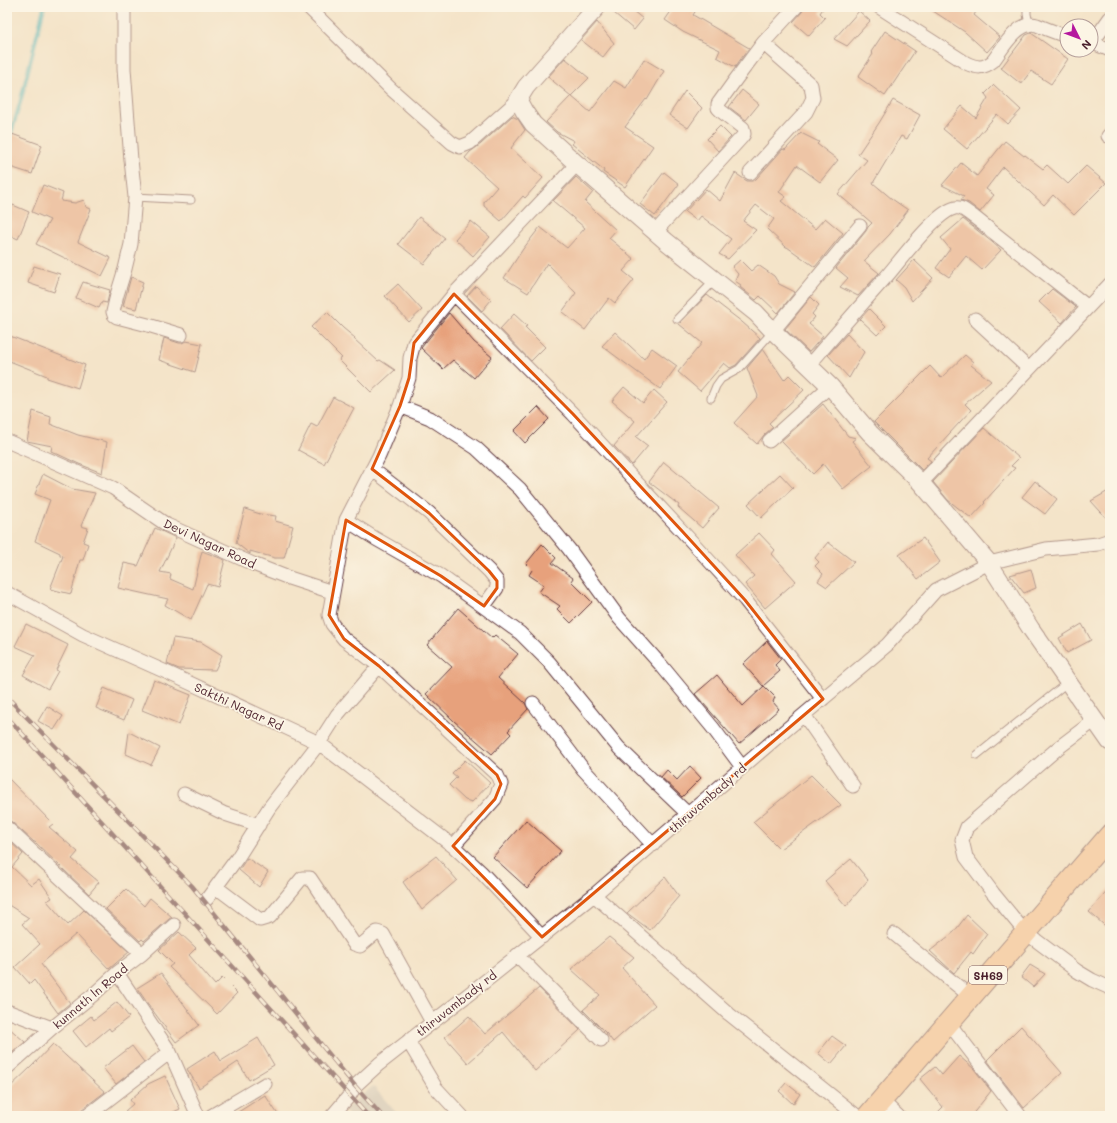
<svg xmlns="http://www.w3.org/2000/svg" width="1117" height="1123" font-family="Mali,sans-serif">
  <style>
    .industrial { fill: #c9c3b8 }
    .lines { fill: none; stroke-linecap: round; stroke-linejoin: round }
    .stream { stroke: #43b2be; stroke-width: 4 }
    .building { fill: #e7a17b }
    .service-casing { stroke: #643d43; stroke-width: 9 }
    .minor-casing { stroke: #643d43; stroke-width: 15 }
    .tertiary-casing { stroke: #643d43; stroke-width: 19 }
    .primary-casing { stroke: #643d43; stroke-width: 23 }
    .service { stroke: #fff; stroke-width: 7 }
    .minor { stroke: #fff; stroke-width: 13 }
    .tertiary { stroke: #fff; stroke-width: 17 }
    .primary { stroke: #f9bd89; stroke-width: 21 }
    .rail-casing { stroke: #4a1f2b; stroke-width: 4.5 }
    .rail { stroke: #fcf5e5; stroke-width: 3; stroke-dasharray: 9; stroke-linecap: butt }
    .marked { fill: none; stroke: #e0560e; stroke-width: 3; stroke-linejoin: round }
    .labels { text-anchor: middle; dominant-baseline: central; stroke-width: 3.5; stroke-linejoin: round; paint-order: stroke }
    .shield { fill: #fcf5e5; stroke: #7f5f63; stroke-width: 1 }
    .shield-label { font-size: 11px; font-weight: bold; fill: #4a1f2b }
    .street-label { font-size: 12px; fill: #4a1f2b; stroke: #fcf5e5 }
  </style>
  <rect width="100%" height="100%" fill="#fcf5e5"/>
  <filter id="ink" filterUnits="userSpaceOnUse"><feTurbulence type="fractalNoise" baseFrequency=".025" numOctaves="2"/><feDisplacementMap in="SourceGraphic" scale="8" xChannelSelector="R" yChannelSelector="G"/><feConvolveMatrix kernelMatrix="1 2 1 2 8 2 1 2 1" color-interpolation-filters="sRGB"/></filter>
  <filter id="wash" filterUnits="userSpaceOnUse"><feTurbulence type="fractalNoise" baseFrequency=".012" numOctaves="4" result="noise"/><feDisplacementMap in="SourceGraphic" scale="16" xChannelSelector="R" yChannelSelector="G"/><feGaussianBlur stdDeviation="0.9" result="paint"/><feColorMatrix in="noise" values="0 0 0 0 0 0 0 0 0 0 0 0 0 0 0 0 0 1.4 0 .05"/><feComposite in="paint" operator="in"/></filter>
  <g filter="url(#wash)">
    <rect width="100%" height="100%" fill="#f4e4c9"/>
    <path class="industrial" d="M373,1086L399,1116H349L344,1110Z"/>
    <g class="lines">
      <path class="stream" d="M7,147L20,103L44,7"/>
    </g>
    <g id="blocks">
      <path class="building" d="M607,7H628L643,19L634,30Z
        M674,7H698L693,15L749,48L735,67L717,57L720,50L683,32L665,20Z
        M804,7H824L820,13L825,18L809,36L793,22L802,12Z
        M927,7H979L974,15L1000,37L987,52L965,32Z
        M859,11L870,21L847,46L834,39Z
        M597,22L614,43L603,57L581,40Z
        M885,31L915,51L885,96L858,77L873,54L871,52Z
        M1031,33L1068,59L1051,84L1031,71L1021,84L1001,68L1026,35Z
        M565,58L589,78L571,96L548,77Z
        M644,59L664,71L647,100L646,99L625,127L653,146L625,187L603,172L604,170L572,144L574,141L557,132L546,122L571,96L590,112L614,81L626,88Z
        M994,85L1021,110L1008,124L997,114L967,149L943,129L962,106L976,118L988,98L985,94Z
        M742,90L759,104L746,120L729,107Z
        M685,91L702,108L688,128L669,115Z
        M893,100L920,115L907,139L901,136L873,183L892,199L908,210L890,234L864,261L879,273L858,296L840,287L848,278L836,268L866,231L868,227L872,223L838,194L867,160L858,154L879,123Z
        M512,116L518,119L525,130L511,148L543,178L525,198L523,196L501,221L484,206V202L497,187L465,158L470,152L481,144Z
        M720,126L731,137L718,151L707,139Z
        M801,133L819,142L817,144L838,160L820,182L797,165L779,192L786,197L781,201L815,229L825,218L843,233L815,267L787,247H786L767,229L774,219L756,205L743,221L756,230L728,259L719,254L731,239L701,216L697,221L685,212L706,189L720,201L735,173L747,181H752L756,179L783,149L785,150Z
        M12,134L42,145L32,174L7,166V149Z
        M1005,141L1024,156L1025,155L1043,169L1047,165L1068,184L1086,166L1106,183L1074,215L1053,195L1044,205L1003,167L986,189L994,195L980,212L969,203L961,200L964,196L942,185L961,163L977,176Z
        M664,172L679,184L655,216L640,204Z
        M576,177L593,192L585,202L616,230L609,238L634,259L623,271L634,280L615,303L609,298L585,330L562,312L576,293L547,263L528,293L504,278L523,249L540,227L567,248L585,228L553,201Z
        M43,185L63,193L61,201L75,203L84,200L86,207L91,209L78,242L111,258L102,276L36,244L50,220L32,212Z
        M13,205L29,212L18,239L7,234V216Z
        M419,217L445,238L424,264L398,244Z
        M963,219L992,242L1001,250L982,270L966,256L949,277L936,268L950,249L941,238Z
        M471,221L490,237L473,256L455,239Z
        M740,260L751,271L758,265L774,276L779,284L795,292L778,313L760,296L756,300L740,287L741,285L735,281L738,274L732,267Z
        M914,260L933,278L912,301L904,287L896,280Z
        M34,266L60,274L54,292L28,283Z
        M131,277L143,282L136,309L123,306Z
        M83,282L110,290L107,303L102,302L99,308L76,298Z
        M398,284L422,310L409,322L385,296Z
        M476,286L491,300L482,311L467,296Z
        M1052,289L1076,307L1062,323L1039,302Z
        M707,295L742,322L760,338L736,365L730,368L724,363L700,391L678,372L702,343L679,324Z
        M811,297L819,305L812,314L815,317L809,324L823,336L809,352L785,329Z
        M869,309L886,326L877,335L860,319Z
        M327,312L343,328L355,338L354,339L378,361L380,360L395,370L371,392L339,360L342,358L311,327Z
        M449,313L474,342L492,357L474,378L453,360L443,369L421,348Z
        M514,314L527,326L525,327L545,347L531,361L500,329Z
        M615,332L644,359L652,348L677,366L660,389L602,346Z
        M847,334L864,352L849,378L828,355Z
        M10,336L85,365L78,388L47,378V376L7,360V345Z
        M164,338L179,343H182L186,341L202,344L195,372L159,360Z
        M763,349L784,380L789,375L804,390L769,423L773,427L764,435L757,444L734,423L758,396L747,368Z
        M965,355L973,362L971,365L991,381L965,404L971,410L927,458L931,461L922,470L874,422L930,366L941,378Z
        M624,387L643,403L654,390L667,402L636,437L648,446L632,465L614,446L635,421L612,401Z
        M333,397L354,408L324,464L298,450L311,424L317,427Z
        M823,404L848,436L856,438L852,441L872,466L843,489L823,464L813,474L781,441Z
        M538,407L549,419L525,443L514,431Z
        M33,411L51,417L50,424L78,435L107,442L102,473L79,464L51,451L52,446L27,441Z
        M984,428L1019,458L1011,466L1015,468L984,502L985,503L971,518L948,500L933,482Z
        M664,462L719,508L702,528L678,507L679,505L649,482Z
        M43,474L72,489L95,493L81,526L88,528L83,542L88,544L83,560H80L71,594L50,589L63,556L60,555V553L35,541L50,500L35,494Z
        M780,474L793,488L761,518L748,504Z
        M1035,481L1057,499L1045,514L1022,497Z
        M1110,490V522L1091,501Z
        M245,509L260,514L276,516L275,521L293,526L284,558H275L250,551V554L236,543Z
        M155,528L176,538L160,572L171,574L170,579L193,589L202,551L225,560L218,587L207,584L191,620L165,605L168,599L118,588L124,563L138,566Z
        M759,533L775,550L772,554L796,581L765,608L745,584L754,576L735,555Z
        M923,538L940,562L918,579L899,555Z
        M828,542L854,562L827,587L818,581L823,574L815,566L819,562L815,558Z
        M542,544L556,558L552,563L573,578L571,581L592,602L571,623L557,609L560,606L539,592L544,585L529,575L532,570L526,564Z
        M1031,569L1036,588L1024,593L1010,575Z
        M458,608L492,638L495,635L518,654L498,678L525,703L528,709L508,731L511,734L492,754L454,721L426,694L452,667L427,645Z
        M26,624L68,645L56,670L58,671L48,689L23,675L35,655L15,646Z
        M1082,624L1091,640L1067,653L1059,638Z
        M173,638L201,642L222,655L215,670L179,669L167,664Z
        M767,641L781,659L775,665L780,671L763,686L743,664Z
        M717,675L743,706L764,686L775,697L773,702L779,709L739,744L695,694Z
        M154,680L191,695L179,725L142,710Z
        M104,688L132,700L124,720L96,708Z
        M47,706L63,716L54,730L38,721Z
        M129,732L160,748L151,765L126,754Z
        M465,760L490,783L472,802L465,800L449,785L457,777L452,773Z
        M690,766L701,778L682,797L661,777L667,770L677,780Z
        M811,775L841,805L780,849L753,822Z
        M7,777L53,824L49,827L78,852L72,859L99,882L89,894L35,842H34L12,822L7,820Z
        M526,820L561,851L527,888L493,857Z
        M7,839L23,854L12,867L31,885L39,879L52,898L47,901L68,925L84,910L129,952L109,969L76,934L41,964L70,1003L58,1013L34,980L30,984L15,967L40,944L22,924L29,918L7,904Z
        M436,856L457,880L422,910L403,882Z
        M247,858L268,872L259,887L239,870Z
        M851,859L868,880L846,906L825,881Z
        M665,877L679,896L650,930L627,913Z
        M1110,888V930L1089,912Z
        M126,889L144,906L150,898L172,917L169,919L144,941L142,939L140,941L106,909Z
        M967,915L987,934L973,954L971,952L954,973L930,951L954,932Z
        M179,932L196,948L189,955L215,985L222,978L237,993L217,1014L169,967L173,964L159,950Z
        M609,937L634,957L622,968L655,1005L613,1042L607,1034L583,1010L600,995L571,969Z
        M1030,965L1045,974L1033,987L1021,977Z
        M161,973L199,1025L176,1042L148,1004L137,988Z
        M539,988L580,1030L535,1071L503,1032L468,1063L445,1037L469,1016L485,1034Z
        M117,1002L129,1017L111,1031L109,1028L86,1047L73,1031L91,1016L94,1020Z
        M7,1026L25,1042L7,1057Z
        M1021,1026L1062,1073L1024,1108L987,1060Z
        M832,1036L846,1046L831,1064L818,1053Z
        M258,1038L274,1065L249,1080L238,1062L199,1088L187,1069L215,1051L221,1061Z
        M53,1044L105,1092L81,1110L75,1116H7V1090L32,1066Z
        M132,1046L144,1062L116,1084L103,1068Z
        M959,1056L974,1069L991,1091L971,1116H934L943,1107L920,1079L935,1067L942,1075Z
        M165,1076L180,1109L165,1116H130L125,1111L133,1104L130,1100L148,1084Z
        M786,1083L800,1094L793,1104L779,1091Z
        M265,1095L279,1116H232Z"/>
    </g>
  </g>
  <g filter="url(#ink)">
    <use href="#blocks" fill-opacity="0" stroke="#643d43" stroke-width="1"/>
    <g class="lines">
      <defs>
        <path id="service" d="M1027,7V14L1029,24
          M135,197L191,200
          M677,319L715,280
          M711,398L716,386L721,379L739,369L773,331
          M977,755L1068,682"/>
        <path id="minor" d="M124,7V69L131,160L135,197L131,244L125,269L117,295L113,312L114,315L117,317L148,325L181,335
          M308,7L391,89L452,143L460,147L470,143L518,100
          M879,7L966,63C977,68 983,69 993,61C1002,49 1019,19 1037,25C1047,29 1056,33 1067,36
          M1091,42L1110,50
          M1092,43L1110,18
          M1108,136L1110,134
          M750,173L806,112L813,98L811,85L763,43
          M655,232L742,137L744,134L743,128L721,111L718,108V104L736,79L763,43L796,7
          M454,294L573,414L682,531L745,600L823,699
          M975,319L1029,369
          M773,331L860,226
          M809,365C835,335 860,306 886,277C900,261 936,212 955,208C962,206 968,213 974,217L1088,307
          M400,406L430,418L476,448L520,489L569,549L619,618L661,665L713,728L742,767
          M7,441L113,488L167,525L253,564L289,578L332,592
          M769,441L830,386
          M372,469L429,513L489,571L497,581V588L484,606
          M921,483L1110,284
          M346,520L376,539L441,576L520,633L549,662L619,748L688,814
          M7,593L83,635L166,672L319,743L453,846
          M379,666L497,775L501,784L495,799L453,846L481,872L542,937
          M533,703L583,769L653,845
          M804,715L853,786
          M1095,720L1058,748L967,827L962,840L966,857L993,893L1025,932L1077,971L1092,980L1110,988
          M184,794L225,814L259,825
          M7,828L142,954
          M216,887L260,920L270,917L302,878H310L354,944L360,946L377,932L383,934L432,1022
          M594,895L729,1014L857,1116
          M207,899L238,857L269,808L319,743L337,715L379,666L344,639L332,624L329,615L346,520L379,456L400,406L409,378L410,358L414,343L454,294L577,164
          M894,934L970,996
          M517,955L601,1040
          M117,973L170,1052L198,1116
          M7,1011L52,1028
          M948,1022L1020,1116
          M408,1041L436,1088L462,1116
          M7,1068L52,1028L93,995L117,973L142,954L174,925
          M881,1100L898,1116
          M87,1116L170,1052
          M211,1116L265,1084
          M332,1116L350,1095L355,1086L379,1064L483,983L594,895L775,739L887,645L936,590L989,563L1046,549L1098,544L1110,540"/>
        <path id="tertiary" d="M597,7L526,87L518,100L524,111L533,124L577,164L667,242L756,313L773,331L830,386L870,433L921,483L989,563L1031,629L1110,742"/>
        <path id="primary" d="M868,1116L1110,835"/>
      </defs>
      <use href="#service" class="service-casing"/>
      <use href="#minor" class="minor-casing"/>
      <use href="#tertiary" class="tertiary-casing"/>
      <use href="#primary" class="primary-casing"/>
      <use href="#service" class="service"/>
      <use href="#minor" class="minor"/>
      <use href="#tertiary" class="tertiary"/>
      <use href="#primary" class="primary"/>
      <defs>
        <path id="rail" d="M7,697L192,886L355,1086L382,1116
          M7,717L368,1116"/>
      </defs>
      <use href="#rail" class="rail-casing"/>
      <use href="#rail" class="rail"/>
    </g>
  </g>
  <path d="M0 0H1117V1123H0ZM454,294L573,414L682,531L745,600L823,699L542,937L453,846L495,799L501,784L497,775L379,666L344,639L329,615L346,520L441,576L484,606L497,588V581L489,571L429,513L372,469L400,406L409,378L414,343Z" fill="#f4e4c9" fill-opacity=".55" fill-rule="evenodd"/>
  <path class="marked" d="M454,294L573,414L682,531L745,600L823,699L542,937L453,846L495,799L501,784L497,775L379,666L344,639L329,615L346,520L441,576L484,606L497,588V581L489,571L429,513L372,469L400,406L409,378L414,343Z"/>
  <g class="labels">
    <rect class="shield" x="969" y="966" width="38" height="18" rx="3"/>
    <g class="shield-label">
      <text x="988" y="975">SH69</text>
    </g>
    <g class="street-label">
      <text transform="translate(210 543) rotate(25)">Devi Nagar Road</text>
      <text transform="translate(239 706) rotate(25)">Sakthi Nagar Rd</text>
      <text transform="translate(707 798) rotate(-41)">thiruvambady rd</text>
      <text transform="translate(90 996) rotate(-40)">kunnath ln Road</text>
      <text transform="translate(456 1003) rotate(-38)">thiruvambady rd</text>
    </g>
  </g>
  <rect width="1117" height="1123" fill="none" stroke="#fcf5e5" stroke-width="24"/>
  <g transform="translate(1079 38) rotate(132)"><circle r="19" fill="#fcf5e5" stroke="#b59f9b"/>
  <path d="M0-3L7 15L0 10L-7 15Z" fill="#b5179e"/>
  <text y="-6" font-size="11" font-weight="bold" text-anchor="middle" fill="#4a1f2b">N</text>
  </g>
</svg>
